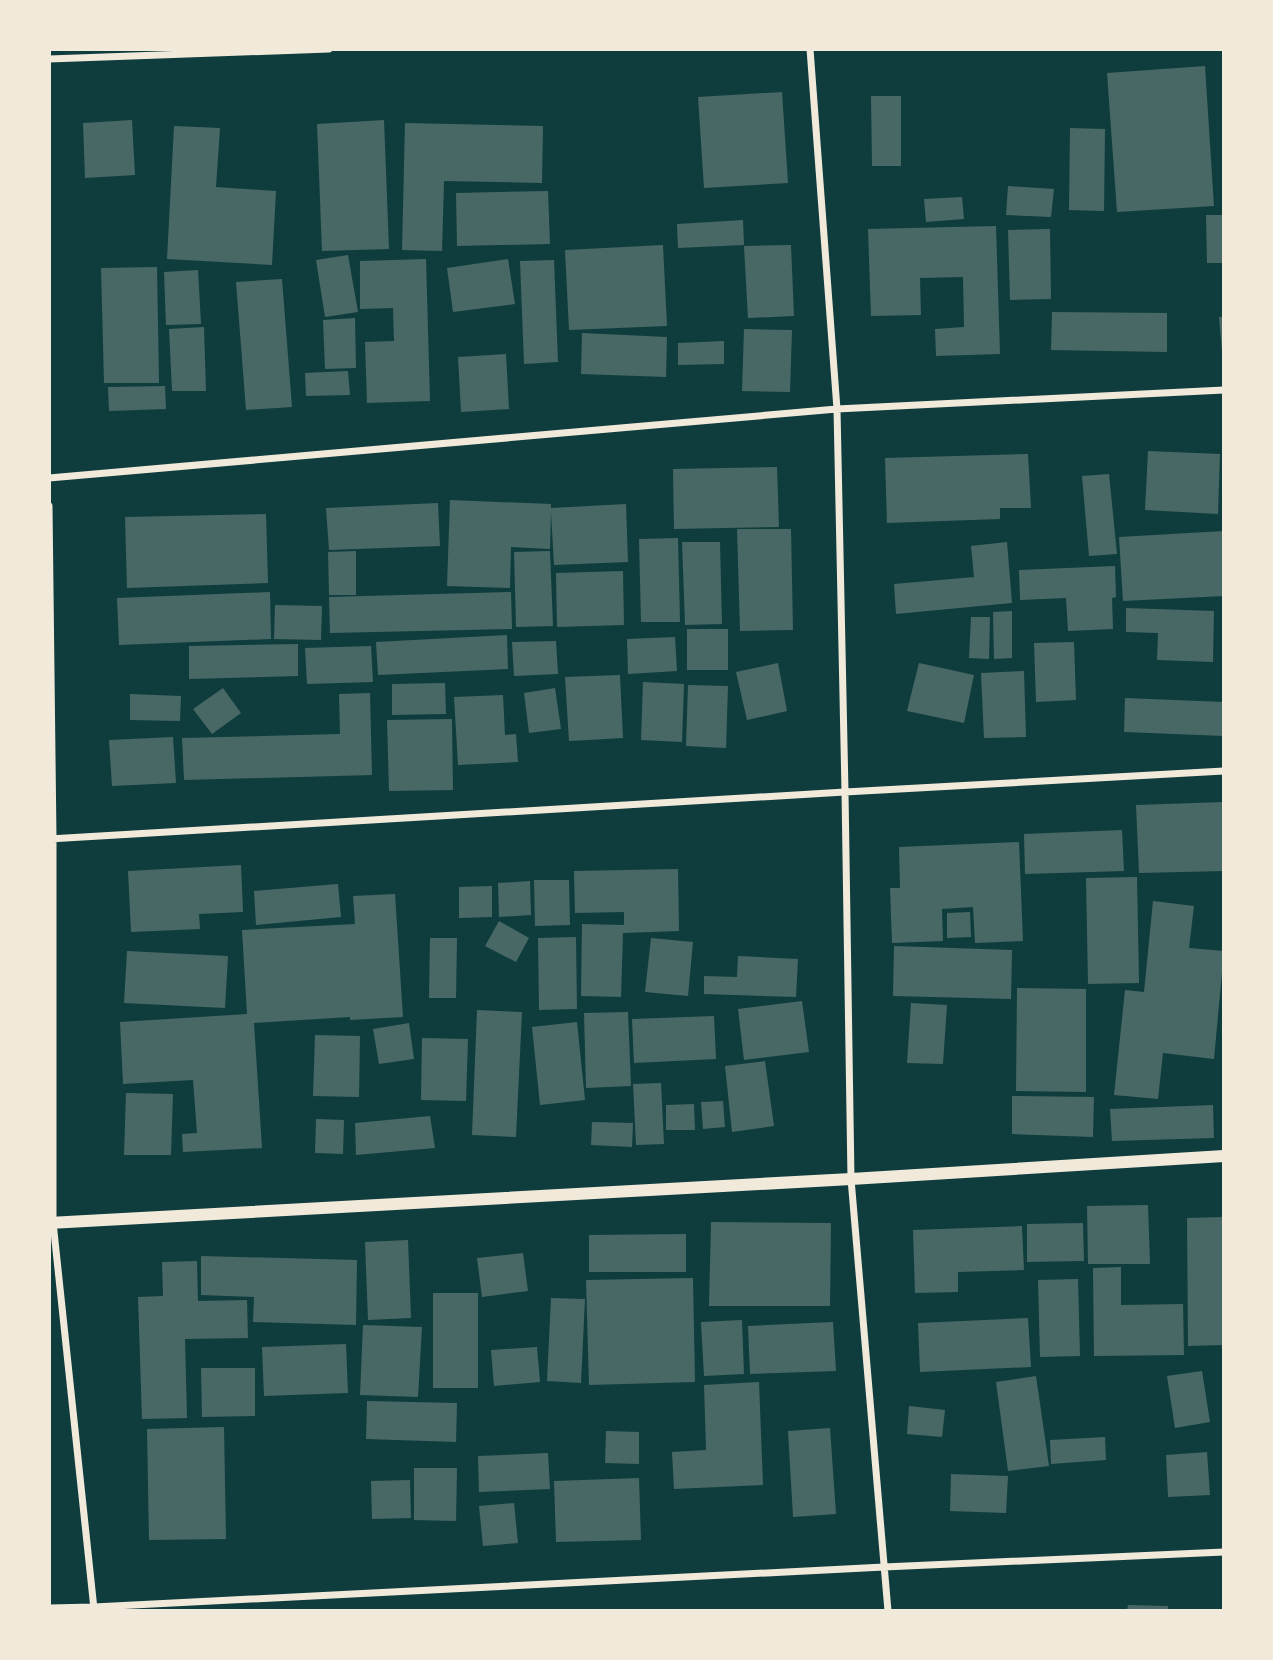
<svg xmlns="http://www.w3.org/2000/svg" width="1273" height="1660" font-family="'Public Sans',sans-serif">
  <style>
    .building { fill: #486865 }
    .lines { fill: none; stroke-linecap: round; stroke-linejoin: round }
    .minor { stroke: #f1e9da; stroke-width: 7 }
    .tertiary { stroke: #f1e9da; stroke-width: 12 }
  </style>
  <rect width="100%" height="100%" fill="#0f3d3e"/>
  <path class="building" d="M1205,66L1214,206L1117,212L1107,73Z
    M782,92L788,183L704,188L698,97Z
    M871,96H901V166H872Z
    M132,120L135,175L85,178L83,123Z
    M384,120L389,249L322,251L317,124Z
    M405,123L543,126L542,183L444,181L442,251L402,250Z
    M174,126L220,128L216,187L276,191L272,265L167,259Z
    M1070,128L1105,129L1104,211L1069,210Z
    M1008,186L1054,189L1051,217L1006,215Z
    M548,191L550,244L457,246L456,193Z
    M962,197L964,219L926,222L924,199Z
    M1206,215H1224V263H1207Z
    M743,220L744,245L678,248L677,224Z
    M996,226L1000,354L936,356L935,329L964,327L963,277L920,278L921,315L871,316L868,229Z
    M1050,229L1051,299L1010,300L1008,230Z
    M663,245L667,326L569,330L565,250Z
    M791,245L794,316L748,318L744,246Z
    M348,255L358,312L325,317L316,260Z
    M426,259L430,401L367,403L365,342L394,341L393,308L360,309V261Z
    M508,259L515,304L453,312L447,268Z
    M554,260L558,362L524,364L520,261Z
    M157,267L159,383H104L101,268Z
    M198,270L201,324L166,325L164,272Z
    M282,279L292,407L246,410L236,282Z
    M1052,312L1167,313V352L1051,350Z
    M1219,317H1224V352H1222Z
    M355,318L356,368L325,369L323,320Z
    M204,327L206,391H172L169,329Z
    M744,329L792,330L790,392L742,391Z
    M582,333L667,337L666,377L581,374Z
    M724,341V364L678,365V343Z
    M506,354L509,409L461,412L458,357Z
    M348,371L350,395L306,396L305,373Z
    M165,386L166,409L109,411L108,387Z
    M1148,451L1220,454L1218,514L1145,510Z
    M1028,454L1031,508H1000V519L887,523L885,458Z
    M777,467L779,527L674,529L673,469Z
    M1109,474L1117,554L1089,556L1082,476Z
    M450,500L551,504V508L626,504L628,562L554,565L551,512L550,549L511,547L510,588L447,586Z
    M438,503L440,546L329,550L326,508Z
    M266,514L268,583L127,588L125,517Z
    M737,529H791L793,630L740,631Z
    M1224,531V596L1123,601L1119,537Z
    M678,538L680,622H641L639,539Z
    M682,542H720L722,624L685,625Z
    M1007,542L1012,603L896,614L894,584L974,577L971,546Z
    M356,551V595H329L328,552Z
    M550,551L553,626L516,627L514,552Z
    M1115,566L1116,597L1112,598L1113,629L1068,631L1066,598L1020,600L1019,570Z
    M623,571L624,625L557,627L556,573Z
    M270,592L271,639L119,645L117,598Z
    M511,592L512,629L330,633L329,597Z
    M275,605L322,606L321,640L274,639Z
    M1126,608L1214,611L1213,662L1157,660L1158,633L1126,632Z
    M1012,611V658L994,659L993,612Z
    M971,617H990L989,659L969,658Z
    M687,629H728V670H687Z
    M507,635L508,669L378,675L376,642Z
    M675,637L677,671L628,674L627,639Z
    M556,641L558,674L514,676L512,642Z
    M1074,642L1076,700L1036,702L1034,643Z
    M298,644V676L189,679V646Z
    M371,646L373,682L307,684L305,648Z
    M778,663L787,711L747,720L736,672Z
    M919,663L974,675L964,723L907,711Z
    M1024,671L1026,737L984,738L981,673Z
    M620,675L623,738L569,741L565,677Z
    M643,682L684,684L682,742L641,740Z
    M445,683L446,714L392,715V684Z
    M688,685L728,686L726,748L686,746Z
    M223,688L241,713L212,734L193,709Z
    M555,688L561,729L529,733L524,693Z
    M370,693L372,775L184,780L182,738L340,734L339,694Z
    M130,694L181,696L180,721L130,720Z
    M503,695L505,735L516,734L518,762L458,765L454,697Z
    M1125,698L1224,702V736L1124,732Z
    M452,719L453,790L389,791L387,720Z
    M173,737L176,783L112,786L109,740Z
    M1224,802V871L1139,873L1136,805Z
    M1122,830L1124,871L1025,874L1024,834Z
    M1019,842L1023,941L975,943L973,907L942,909L943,941L892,943L890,888H900L899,847Z
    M241,865L243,912L199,914L200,929L131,932L128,871Z
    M678,869L679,931L623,933L621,997L581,996L582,924L624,925V912L575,913L574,871Z
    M1137,877L1139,983L1088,984L1086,878Z
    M534,880H569L570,925L535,926Z
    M530,881L531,915L499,917L498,883Z
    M338,884L341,917L256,925L254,891Z
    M492,886V917L459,918V887Z
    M395,894L403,1017L350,1020V1017L254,1023L262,1148L183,1152L182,1134L197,1133L193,1080L123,1084L120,1022L247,1014L242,930L355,924L353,896Z
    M1153,901L1194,906L1189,948L1224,951L1214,1059L1163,1053L1158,1099L1114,1095L1125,990L1144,992Z
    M970,912L971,937L947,938V913Z
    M499,921L529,938L516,962L485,946Z
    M576,937L577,1009L539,1010L538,938Z
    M430,938H457L456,998H429Z
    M651,938L693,942L688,996L645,992Z
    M894,946L1012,950L1011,999L893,996Z
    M127,951L228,956L225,1008L124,1003Z
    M738,956L798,959L796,997L704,994V976L737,977Z
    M1017,988L1086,989V1092L1016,1091Z
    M802,1001L809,1052L744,1060L738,1009Z
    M911,1003L947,1005L943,1064L907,1063Z
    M477,1010L522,1012L516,1137L472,1135Z
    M628,1012L631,1086L586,1088L584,1013Z
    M714,1016L716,1059L634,1063L632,1019Z
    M577,1022L585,1100L540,1105L532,1027Z
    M409,1023L414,1059L379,1064L373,1029Z
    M315,1035L360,1036L359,1097L313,1096Z
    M422,1038L468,1039L466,1101L421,1100Z
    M765,1061L774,1126L732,1132L725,1066Z
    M661,1083L664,1144L636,1145L633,1084Z
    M126,1093L173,1094L171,1155H124Z
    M1012,1096L1094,1097L1093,1137L1012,1134Z
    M723,1101L725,1127L703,1129L701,1102Z
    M694,1104L695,1130H666V1105Z
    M1213,1105L1214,1138L1112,1141L1110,1109Z
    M430,1116L435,1148L356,1155L355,1123Z
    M316,1119L344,1120L343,1154L315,1153Z
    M592,1122L633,1123L632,1147L591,1145Z
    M1148,1205L1150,1264H1088L1087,1206Z
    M1224,1217V1345L1188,1346L1187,1218Z
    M711,1222L831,1223L830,1306H709Z
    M1083,1223L1084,1261L1027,1262V1224Z
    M1022,1226L1024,1270L958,1272V1292L915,1293L913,1230Z
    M686,1234V1272H589V1235Z
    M408,1240L411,1318L368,1320L365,1242Z
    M523,1253L528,1291L482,1297L477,1258Z
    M201,1256L357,1260L356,1325L253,1322L254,1297L201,1295Z
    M197,1261L198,1301L247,1300L248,1338L185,1339L187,1418L142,1419L138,1297L163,1296L162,1262Z
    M1121,1267V1305L1183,1304L1184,1355L1094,1356L1093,1268Z
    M693,1278L695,1382L589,1385L586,1280Z
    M1078,1279L1080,1356L1040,1357L1038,1280Z
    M433,1293H478V1388H433Z
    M551,1298L585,1299L581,1383L547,1381Z
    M1028,1318L1031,1367L920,1372L918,1323Z
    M742,1320L744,1374L704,1376L701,1322Z
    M833,1322L836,1371L750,1374L748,1326Z
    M363,1325L422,1327L418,1397L360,1395Z
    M346,1344L348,1393L264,1396L262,1347Z
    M537,1347L540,1382L494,1386L491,1350Z
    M201,1368H255V1416L202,1417Z
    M1202,1371L1210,1422L1175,1428L1167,1376Z
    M1036,1376L1049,1466L1008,1471L996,1382Z
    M759,1382L763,1485L674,1489L672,1452L706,1450L704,1385Z
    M367,1401L457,1403L456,1442L366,1439Z
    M909,1406L945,1410L942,1437L907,1434Z
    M224,1427L226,1539L149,1540L147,1429Z
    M830,1428L836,1514L793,1517L788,1431Z
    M606,1431L639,1432V1464L605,1463Z
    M1105,1437L1106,1460L1051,1464L1050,1440Z
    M1207,1452L1210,1495L1168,1497L1166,1455Z
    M548,1453L550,1489L479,1492L478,1456Z
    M414,1468H457L456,1521L414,1520Z
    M951,1474L1008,1476L1006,1513L950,1511Z
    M639,1478L641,1540L556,1542L554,1481Z
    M410,1480L411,1518L372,1519L371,1481Z
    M514,1503L518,1543L483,1546L479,1506Z
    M1128,1605L1168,1606V1611H1127Z"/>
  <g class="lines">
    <path class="minor" d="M810,49L837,409L845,792L851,1179L888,1611
      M49,59L329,49
      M49,478L837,409L1224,390
      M49,506L53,839V1222L94,1609
      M49,839L845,792L1224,771
      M49,1608L94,1607L884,1567L1224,1552"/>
    <path class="tertiary" d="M49,1223L851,1179L1224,1156"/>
  </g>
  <rect width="1273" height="1660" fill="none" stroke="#f1e9da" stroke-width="102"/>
</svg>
